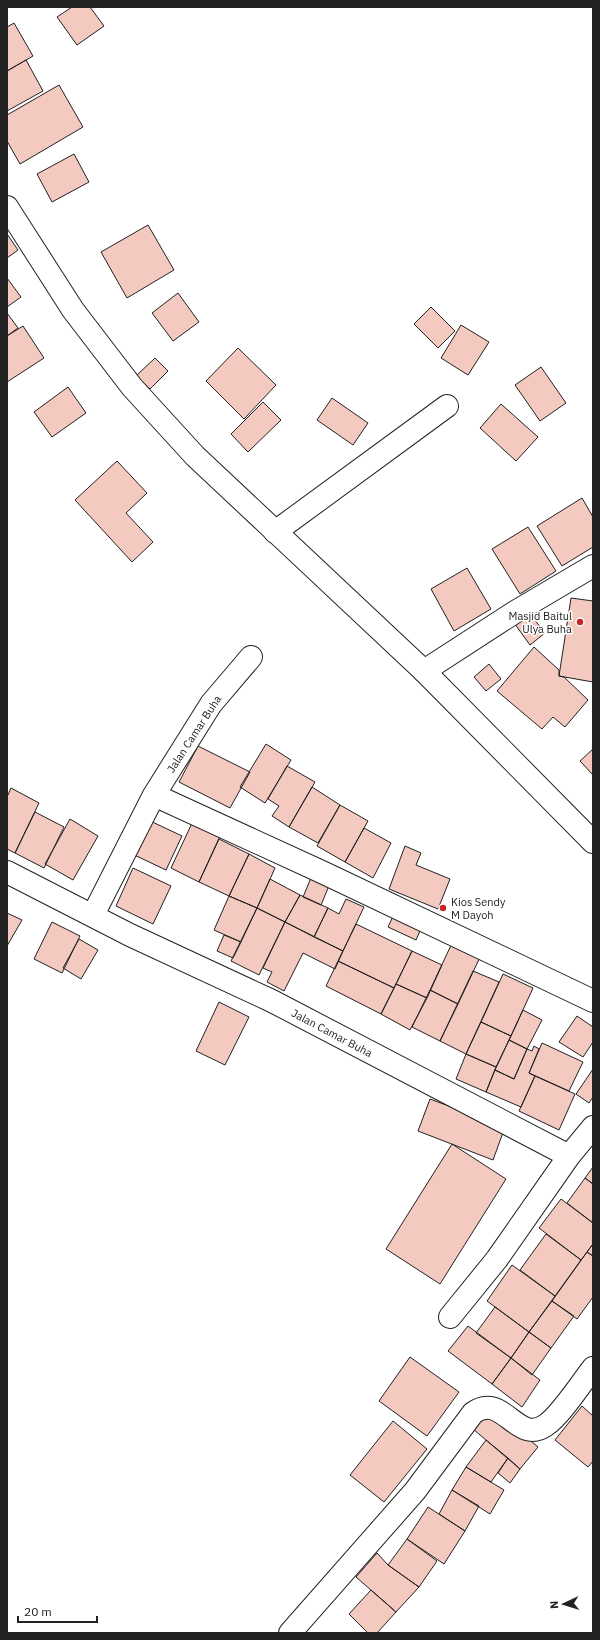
<svg xmlns="http://www.w3.org/2000/svg" width="600" height="1640" font-family="'IBM Plex Sans',sans-serif">
  <style>
    .building { fill: #f3c9c0; stroke: #222 }
    .lines { fill: none; stroke-linecap: round; stroke-linejoin: round }
    .minor-casing { stroke: #222; stroke-width: 24 }
    .trunk-casing { stroke: #222; stroke-width: 24 }
    .minor { stroke: #fff; stroke-width: 22 }
    .trunk { stroke: #fff; stroke-width: 22 }
    .poi-dot { fill: #c62828; stroke: #fff; stroke-width: 1.5 }
    .labels { text-anchor: middle; dominant-baseline: central; stroke-width: 3; stroke-linejoin: round; paint-order: stroke }
    .poi-label { font-size: 11px; fill: #222; stroke: #fff; text-anchor: end }
    .street-label { font-size: 11px; fill: #222; stroke: #fff }
  </style>
  <rect width="100%" height="100%" fill="#fff"/>
  <path class="building" d="M72,7H90L104,26L77,45L57,17Z
    M14,23L33,56L7,71V27Z
    M26,60L43,91L7,111V71Z
    M59,85L83,127L20,164L7,141V115Z
    M74,154L89,182L52,202L37,174Z
    M148,225L174,270L127,298L101,252Z
    M7,234L18,250L7,258Z
    M7,278L21,297L7,307Z
    M178,293L199,322L173,341L152,313Z
    M431,307L455,331L438,348L414,324Z
    M7,313L18,328L7,336Z
    M461,325L489,342L468,375L441,358Z
    M23,326L44,358L7,382V336Z
    M238,348L276,385L244,419L206,381Z
    M155,358L168,371L150,389L136,376Z
    M541,367L566,403L540,421L515,385Z
    M68,387L86,413L52,437L34,412Z
    M332,398L368,423L353,445L317,420Z
    M263,402L281,420L248,452L231,434Z
    M501,404L538,437L516,461L480,428Z
    M117,461L147,493L126,513L153,542L132,562L75,500Z
    M582,498L593,517V547L562,566L537,526Z
    M528,527L556,571L520,594L492,549Z
    M467,568L491,609L454,631L431,589Z
    M571,598L593,601V682L559,676Z
    M526,609L545,633L530,645L512,620Z
    M534,647L559,670V676L564,677L588,700L565,727L553,717L542,729L497,691Z
    M489,664L501,679L486,691L474,677Z
    M266,744L291,760L265,803L240,787Z
    M198,746L250,772L230,808L179,782Z
    M593,749V775L580,761Z
    M287,766L315,782L289,827L272,816L279,806L268,799Z
    M312,787L340,805L318,843L289,827Z
    M11,788L39,803L15,853L7,849V797Z
    M340,805L368,821L345,862L317,846Z
    M35,812L64,827L44,868L15,853Z
    M144,818L182,836L166,870L128,852Z
    M70,819L98,836L73,880L45,864Z
    M193,821L221,834L199,882L171,868Z
    M364,828L391,843L373,878L345,862Z
    M219,839L249,854L229,896L199,882Z
    M405,846L421,853L416,865L450,879L438,909L389,889Z
    M249,854L275,868L257,908L229,896Z
    M133,868L171,886L153,924L116,906Z
    M313,873L331,881L321,905L303,897Z
    M270,879L300,895L285,922L257,908Z
    M300,895L328,908L314,937L285,922Z
    M229,896L257,908L241,942L214,930Z
    M346,899L364,907L343,951L314,937L328,908L339,914Z
    M257,908L285,922L259,975L231,961Z
    M396,910L423,924L416,940L388,927Z
    M7,913L22,920L7,946Z
    M52,922L80,936L62,973L34,959Z
    M285,922L343,951L335,969L303,953L284,991L267,982L272,972L263,968Z
    M356,924L412,951L394,988L338,961Z
    M224,935L241,942L233,958L217,951Z
    M79,939L98,950L81,979L63,968Z
    M453,941L481,955L458,1004L430,990Z
    M412,951L442,965L427,998L396,984Z
    M338,961L394,988L381,1014L326,986Z
    M473,971L499,982L466,1054L440,1041Z
    M503,974L533,988L511,1036L481,1022Z
    M396,984L427,998L410,1030L381,1014Z
    M430,990L458,1004L440,1041L412,1027Z
    M219,1002L249,1017L225,1065L196,1051Z
    M523,1010L542,1020L527,1049L509,1040Z
    M577,1016L593,1027V1042L583,1057L559,1042Z
    M481,1022L511,1036L496,1067L466,1054Z
    M509,1040L527,1049L514,1079L495,1070Z
    M542,1043L583,1062L569,1091L529,1073Z
    M534,1046L539,1049L529,1073L535,1076L521,1107L486,1092L495,1070L514,1079L527,1049L532,1051Z
    M466,1054L496,1067L486,1092L456,1079Z
    M593,1069V1097L589,1103L576,1094Z
    M535,1076L575,1094L559,1130L519,1111Z
    M430,1099L505,1127L493,1160L418,1131Z
    M452,1144L506,1179L440,1284L386,1249Z
    M593,1167V1184L585,1178Z
    M585,1178L593,1184V1223L567,1203Z
    M561,1199L593,1223V1244L581,1260L539,1228Z
    M546,1234L581,1260L555,1296L520,1270Z
    M593,1244V1256L587,1252Z
    M587,1252L593,1256V1297L577,1319L552,1301Z
    M512,1265L555,1296L529,1332L487,1301Z
    M552,1301L574,1316L551,1348L529,1332Z
    M495,1307L529,1332L511,1358L476,1333Z
    M468,1326L511,1358L492,1384L448,1351Z
    M529,1332L551,1348L532,1375L511,1358Z
    M410,1357L459,1392L427,1436L379,1401Z
    M511,1358L540,1380L522,1407L492,1384Z
    M582,1406L593,1416V1461L588,1467L555,1440Z
    M492,1407L538,1447L520,1469L473,1429Z
    M393,1421L427,1449L384,1502L350,1475Z
    M486,1440L508,1458L491,1482L466,1467Z
    M508,1458L520,1469L510,1483L498,1473Z
    M466,1467L504,1490L490,1514L452,1490Z
    M452,1490L479,1506L465,1531L439,1514Z
    M428,1507L465,1531L444,1564L407,1539Z
    M407,1539L437,1561L419,1587L388,1565Z
    M377,1553L388,1565L419,1587L396,1612L356,1577Z
    M371,1590L396,1612L377,1633H368L349,1614Z"/>
  <g class="lines">
    <defs>
      <path id="minor" d="M275,532L447,406
        M424,671L515,612L593,566
        M154,795L211,704L251,657
        M7,872L130,935L272,1001L569,1156
        M93,915L154,795L324,873L593,1001
        M450,1317L497,1259L569,1156L593,1127
        M290,1633L415,1491L473,1413C503,1391 517,1446 546,1425C560,1416 582,1382 593,1368"/>
      <path id="trunk" d="M7,207L73,310L132,387L195,456L424,671L593,842"/>
    </defs>
    <use href="#minor" class="minor-casing"/>
    <use href="#trunk" class="trunk-casing"/>
    <use href="#minor" class="minor"/>
    <use href="#trunk" class="trunk"/>
  </g>
  <g class="poi-dot">
    <circle cx="580" cy="622" r="4"/>
    <circle cx="443" cy="908" r="4"/>
  </g>
  <g class="labels">
    <g class="poi-label">
      <text x="572" y="616">Masjid Baitul<tspan x="572" dy="13">Ulya Buha</tspan></text>
      <text x="451" y="902" text-anchor="start">Kios Sendy<tspan x="451" dy="13">M Dayoh</tspan></text>
    </g>
    <g class="street-label">
      <text transform="translate(194 734) rotate(-57)">Jalan Camar Buha</text>
      <text transform="translate(332 1033) rotate(28)">Jalan Camar Buha</text>
    </g>
  </g>
  <rect width="600" height="1640" fill="none" stroke="#222222" stroke-width="16"/>
  <g transform="translate(564 1604) rotate(266)" stroke="#ffffff" stroke-width="3" paint-order="stroke">
  <path d="M0-3L7 15L0 10L-7 15Z" fill="#222222"/>
  <text y="-6" font-size="11" font-weight="bold" text-anchor="middle" fill="#222222">N</text>
  </g>
  <path d="M18 1616v6h79v-6" fill="none" stroke="#222222" stroke-width="2"/>
  <text x="24" y="1616" font-size="12" fill="#222222" stroke="#ffffff" stroke-width="3" paint-order="stroke">20 m</text>
</svg>
